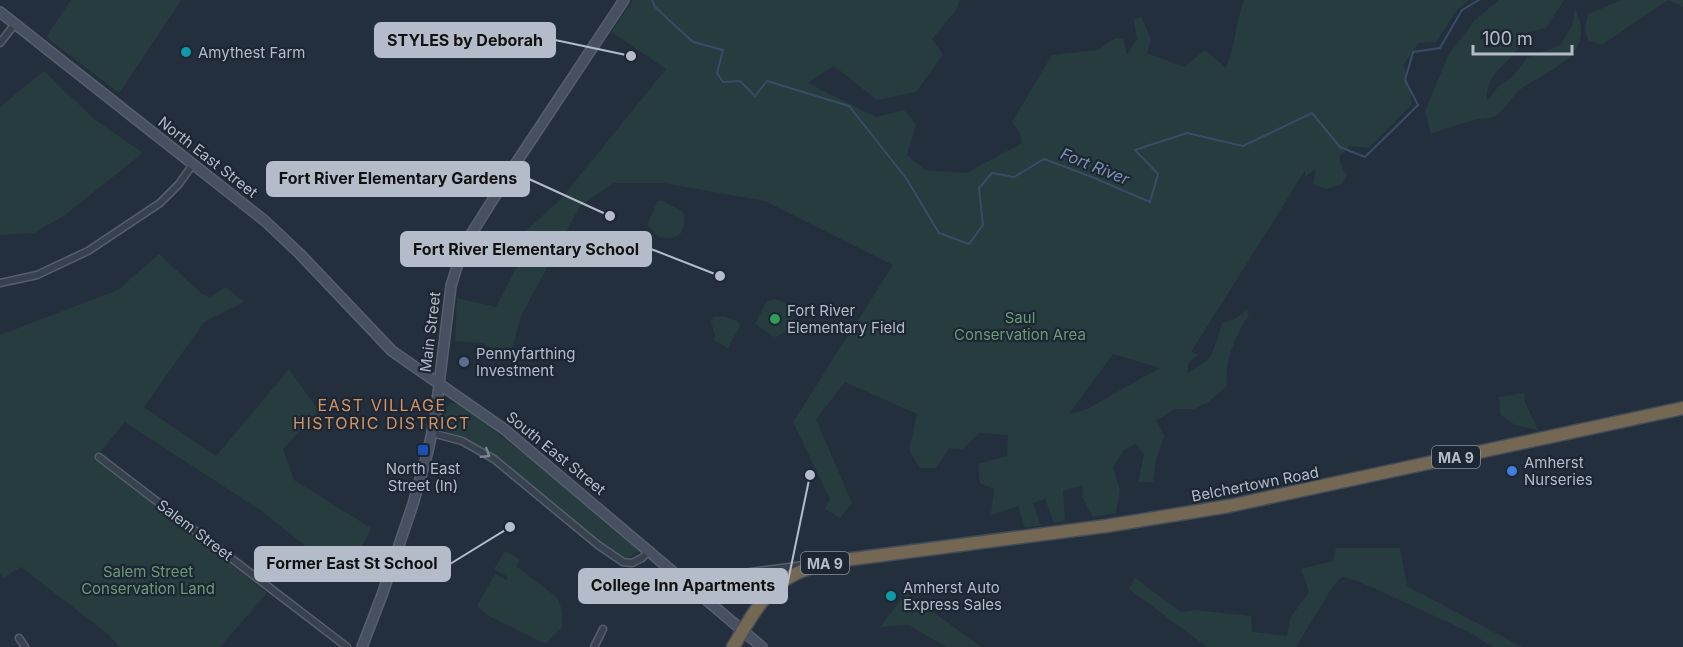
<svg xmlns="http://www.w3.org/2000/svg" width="1683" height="647" font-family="Inter,sans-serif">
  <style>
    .green { fill: #263c3f; fill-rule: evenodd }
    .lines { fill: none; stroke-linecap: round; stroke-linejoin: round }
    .stream { stroke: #394c67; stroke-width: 2 }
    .street-casing { stroke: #565f6c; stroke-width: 9 }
    .secondary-casing { stroke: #565f6c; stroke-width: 12 }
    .highway-casing { stroke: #434c59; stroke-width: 15 }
    .street { stroke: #38414e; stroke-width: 6 }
    .secondary { stroke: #465061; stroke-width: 9 }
    .highway { stroke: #746855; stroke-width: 12 }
    .oneway { stroke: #7c8592 }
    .culture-dot { fill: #0f9aa8; stroke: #1d2633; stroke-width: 2 }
    .leisure-dot { fill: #2e9e5b; stroke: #1d2633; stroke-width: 2 }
    .service-dot { fill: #5c6f8a; stroke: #1d2633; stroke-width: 2 }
    .transit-dot { fill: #1a4fb4; stroke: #1d2633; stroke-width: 2 }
    .shop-dot { fill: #3f7fe0; stroke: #1d2633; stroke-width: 2 }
    .labels { text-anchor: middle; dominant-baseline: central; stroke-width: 4.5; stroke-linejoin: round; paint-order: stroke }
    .shield { fill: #1d2633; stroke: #878f9c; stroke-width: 1.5 }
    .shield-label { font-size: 14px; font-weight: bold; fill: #b4bcc9 }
    .poi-label { font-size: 15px; fill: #b4bcc9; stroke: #1d2633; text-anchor: start }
    .street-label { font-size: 15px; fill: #b4bcc9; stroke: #1d2633 }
    .park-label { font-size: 15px; fill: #6b9a76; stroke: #1d2633 }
    .water-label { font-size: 16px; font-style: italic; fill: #7c92b1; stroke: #1d2633 }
    .neighbourhood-label { font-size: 16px; letter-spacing: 1.5px; fill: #d59563; stroke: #1d2633 }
    .leader { fill: none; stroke: #b4bcc9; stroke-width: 2 }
    .callout-dot { fill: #b4bcc9; stroke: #1d2633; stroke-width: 2 }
    .callout { fill: #b4bcc9; stroke: #b4bcc9; stroke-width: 2 }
    .callout-label { font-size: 16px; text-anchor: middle; font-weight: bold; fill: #111 }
  </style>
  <rect width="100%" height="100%" fill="#242f3e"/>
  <path class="green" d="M71,0H181L119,93L46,37Z
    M633,0H960L956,10L932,39L943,55L916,92L877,100L834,66L808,83L876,117L904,110L916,124L907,155L925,170L966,173L1022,143L1020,133L1012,122L1052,55L1098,50L1115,38L1123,39L1127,55L1137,39L1134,20L1141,16L1151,39L1147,53L1184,67L1205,50L1226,68C1235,46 1236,22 1244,0H1469L1457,10L1436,42L1419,43L1404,64L1412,104L1369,148L1349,146L1339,157L1343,170L1347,175L1342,184L1327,189L1313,184L1316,169L1305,177V171L1191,352L1198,355L1189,362L1187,373C1215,359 1213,351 1222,323L1235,319L1247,310L1249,315C1236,335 1224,361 1227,386L1207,403L1194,409H1175L1156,421L1164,436L1156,460L1153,482H1138L1144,454L1136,444L1124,450L1113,467L1120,490L1116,513L1093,517L1082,497L1083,485L1063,491L1065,521L1054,523L1045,499L1033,503L1041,526L1025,527L1018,506L991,515L994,489L980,483L978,464L1007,456L1008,435L979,433L963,449L949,448L936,468H920L909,450L917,414L845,382L816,419L852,503L840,518L825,509L830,499L793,422L893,265L765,201L663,183H614L580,206L521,316L509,360L483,343L455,341L457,298L496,307L518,264L502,252L560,200L666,69L611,32ZM1113,354L1160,368L1087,409L1069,414Z
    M1499,0H1564L1546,28L1529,32C1524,40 1519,49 1512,56C1498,71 1486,77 1487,101L1498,87L1512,77L1528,57L1561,45L1573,23L1575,9C1598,55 1552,68 1522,88C1512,95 1507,108 1497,115C1494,118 1488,118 1484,118C1465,122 1449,127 1431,134L1425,111L1448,56L1474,21Z
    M1622,0H1683V7L1668,0L1602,45L1588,40L1585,29L1588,14Z
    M44,71L94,119L143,153L65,215L34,233L0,235V107Z
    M661,200L683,212C687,231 680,242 659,237L647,225L657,202Z
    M159,254L202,294L210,297L226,287L244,302L204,322L144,407L216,456L289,369L319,411L283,449L294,480L371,528L346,578L260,510L125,422L95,458L267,593L220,647H119L109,635L21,567L3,578L0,573V335L118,290Z
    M776,299C801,306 796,331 774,337L755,324L767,301Z
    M723,316L737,321L740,326L728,348L713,340L715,335L711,322L713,317Z
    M1524,393L1525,402L1538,430L1515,425L1500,414L1499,397Z
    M452,403L461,405L536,463L640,551C631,558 626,560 615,555L491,454L441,428L445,408Z
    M1336,548H1400L1407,586L1522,647H1493L1469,632L1380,591L1355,580L1342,577L1333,586L1296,647H1207L1129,589L1135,578L1181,612L1195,610L1251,616L1252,632L1287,636L1290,618L1309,592L1301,569L1333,561Z
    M505,551L520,560L516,566L558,598L562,611V627L546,644L487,615L477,606L495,574L506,580L508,577L494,569Z
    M906,593L982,647H946L909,625L880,627Z"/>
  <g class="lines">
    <path class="stream" d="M652,0L655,7L693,42L723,50L717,73L723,82L740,81L755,96L767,81L849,106L906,178L939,233L969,244L983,225L979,188L992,173L1014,177L1044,159L1092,177L1150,202L1158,174L1135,150L1187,133L1243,146L1312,113L1340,147L1365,157L1418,105L1405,80L1413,52L1440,48L1462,10L1479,0"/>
    <defs>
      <path id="street" d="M0,43L15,24
        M0,283L37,275L88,251L160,203L179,184L193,164
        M432,433L462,441L494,459L598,545L623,562L632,563L642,558L650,550
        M99,457L347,647
        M694,587L702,580L712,577L804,565
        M19,638L25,647
        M594,647L603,629"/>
      <path id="secondary" d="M0,12L265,221L300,254L392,351L504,429L762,647
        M362,647L382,595L413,504L428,451L435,418L451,286L463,247L516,163L624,0"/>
      <path id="highway" d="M733,647C750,619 765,588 797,573C807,568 818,566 829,562L1106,526L1229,506L1683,408"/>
    </defs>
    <use href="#street" class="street-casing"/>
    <use href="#secondary" class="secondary-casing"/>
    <use href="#highway" class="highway-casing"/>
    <use href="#street" class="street"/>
    <use href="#secondary" class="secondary"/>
    <use href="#highway" class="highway"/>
  </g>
  <defs><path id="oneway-chevron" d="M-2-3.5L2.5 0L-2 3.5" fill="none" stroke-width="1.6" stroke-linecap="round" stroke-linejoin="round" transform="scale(1.5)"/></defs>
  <use class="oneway" href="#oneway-chevron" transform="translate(486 454) rotate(32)"/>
  <g class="culture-dot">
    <circle cx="186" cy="52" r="6"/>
    <circle cx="891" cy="596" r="6"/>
  </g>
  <circle class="leisure-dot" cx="775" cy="319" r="6"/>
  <circle class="service-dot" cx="464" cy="362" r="6"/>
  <rect class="transit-dot" x="417" y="444" width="12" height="12" rx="3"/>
  <circle class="shop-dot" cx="1512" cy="471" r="6"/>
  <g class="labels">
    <g class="shield">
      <rect x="1432" y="446" width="48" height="22" rx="4.5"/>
      <rect x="801" y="552" width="48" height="22" rx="4.5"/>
    </g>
    <g class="shield-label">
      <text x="1456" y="457">MA 9</text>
      <text x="825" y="563">MA 9</text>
    </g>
    <g class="poi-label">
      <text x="198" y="52">Amythest Farm</text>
      <text x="787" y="310">Fort River<tspan x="787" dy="17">Elementary Field</tspan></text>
      <text x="476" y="353">Pennyfarthing<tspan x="476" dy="17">Investment</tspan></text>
      <text x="1524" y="462">Amherst<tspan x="1524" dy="17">Nurseries</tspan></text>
      <text x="423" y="468" text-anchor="middle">North East<tspan x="423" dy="17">Street (In)</tspan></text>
      <text x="903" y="587">Amherst Auto<tspan x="903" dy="17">Express Sales</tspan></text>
    </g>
    <g class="street-label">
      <text transform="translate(208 157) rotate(38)">North East Street</text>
      <text transform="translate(430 332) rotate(-83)">Main Street</text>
      <text transform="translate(556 453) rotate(39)">South East Street</text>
      <text transform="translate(1255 484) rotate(-11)">Belchertown Road</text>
      <text transform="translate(195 530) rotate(37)">Salem Street</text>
    </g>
    <g class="park-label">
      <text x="1020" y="317">Saul<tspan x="1020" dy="17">Conservation Area</tspan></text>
      <text x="148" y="571">Salem Street<tspan x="148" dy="17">Conservation Land</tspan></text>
    </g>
    <g class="water-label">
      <text transform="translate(1095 166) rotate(22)">Fort River</text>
    </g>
    <g class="neighbourhood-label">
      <text x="382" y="405">EAST VILLAGE<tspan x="382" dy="18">HISTORIC DISTRICT</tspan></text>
    </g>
  </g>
  <path class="leader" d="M631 56L555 40M610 216L529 179M720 276L651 249M510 527L450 564M810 475L787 586"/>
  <g class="callout-dot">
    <circle cx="631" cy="56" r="6"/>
    <circle cx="610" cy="216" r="6"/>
    <circle cx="720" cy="276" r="6"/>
    <circle cx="510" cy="527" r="6"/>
    <circle cx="810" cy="475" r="6"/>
  </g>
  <g class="callout">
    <rect x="375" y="23" width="180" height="34" rx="6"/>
    <rect x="267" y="162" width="262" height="34" rx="6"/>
    <rect x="401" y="232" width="250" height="34" rx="6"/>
    <rect x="255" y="547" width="195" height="34" rx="6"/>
    <rect x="579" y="569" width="208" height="34" rx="6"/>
  </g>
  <g class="callout-label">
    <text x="465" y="46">STYLES by Deborah</text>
    <text x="398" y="184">Fort River Elementary Gardens</text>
    <text x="526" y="255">Fort River Elementary School</text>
    <text x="352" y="569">Former East St School</text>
    <text x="683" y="591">College Inn Apartments</text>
  </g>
  <path d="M1473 45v9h99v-9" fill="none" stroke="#b4bcc9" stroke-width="3"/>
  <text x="1482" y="45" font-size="18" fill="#b4bcc9" stroke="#1d2633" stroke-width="4.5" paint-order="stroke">100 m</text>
</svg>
